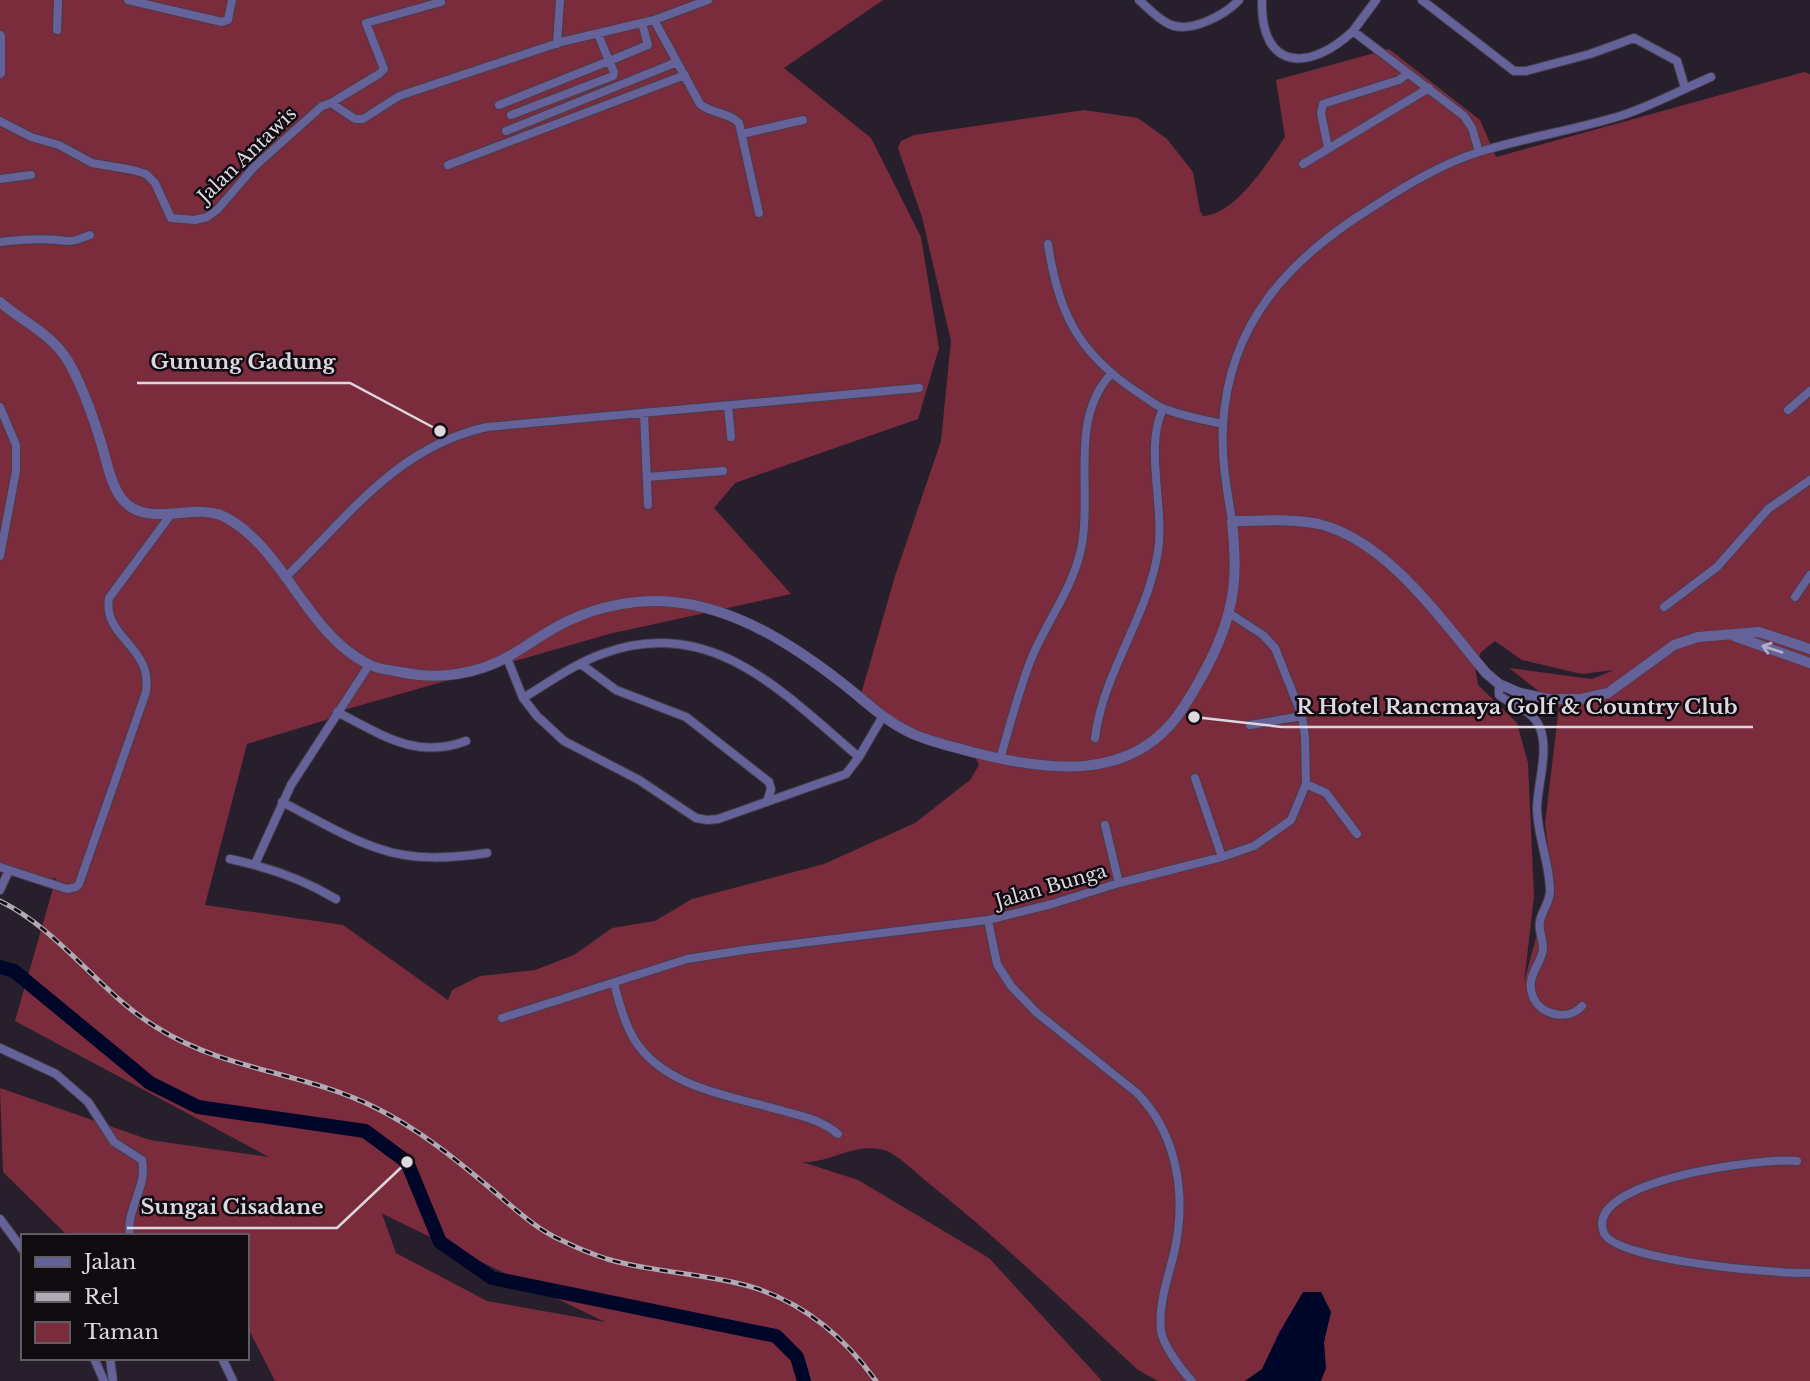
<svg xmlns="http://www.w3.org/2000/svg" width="1810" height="1381" font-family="'Libre Baskerville',serif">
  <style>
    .green { fill: #7b2c3c; fill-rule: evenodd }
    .water { fill: #000628 }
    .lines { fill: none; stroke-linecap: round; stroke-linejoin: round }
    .river { stroke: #000628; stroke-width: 14 }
    .minor-casing { stroke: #453c4a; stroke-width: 10 }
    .tertiary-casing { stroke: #453c4a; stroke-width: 11 }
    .minor { stroke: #656299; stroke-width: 8 }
    .tertiary { stroke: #656299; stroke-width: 10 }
    .rail-casing { stroke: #b1aab4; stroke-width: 5 }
    .rail { stroke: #0f0b11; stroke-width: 2.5; stroke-dasharray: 8; stroke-linecap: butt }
    .oneway { stroke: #b3aec7 }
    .labels { text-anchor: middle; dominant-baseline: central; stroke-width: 5; stroke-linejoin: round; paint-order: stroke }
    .street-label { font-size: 19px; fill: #ddd7e0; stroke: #0f0b11 }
    .leader { fill: none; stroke: #ddd7e0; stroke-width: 2.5 }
    .callout-dot { fill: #ddd7e0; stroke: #0f0b11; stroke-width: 2.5 }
    .callout-label { font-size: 21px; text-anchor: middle; font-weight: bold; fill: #ddd7e0; stroke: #0f0b11; stroke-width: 5; stroke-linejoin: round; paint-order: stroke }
  </style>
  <rect width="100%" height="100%" fill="#281f2d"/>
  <path class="green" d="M0,0H883L784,68L871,138L921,237L939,348L918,419L735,483L714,508L791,594L609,634L337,712L326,720L247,744L205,905L343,925L448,1000L452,990L480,976L535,970L574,955L612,928L655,921L692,899L824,864L915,823L970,780L979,765L975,757C953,749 868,725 862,702C861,698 862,695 862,691L895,576L941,441L951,341L922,217L898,148L901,141L914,135L1084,110L1138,118L1167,139L1193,172L1200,211L1203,216C1235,215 1268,162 1285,137L1276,80L1389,49L1480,120L1496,157L1804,72L1810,74V1381H1158L1138,1370C1070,1307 1003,1243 931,1185C919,1176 898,1154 884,1150C852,1142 832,1163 802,1162L858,1180L989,1258L1102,1381H275L247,1326V1236H68L3,1172L0,1088L150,1140L269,1157L15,1021L56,878L48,879L0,869ZM1495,641L1522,660L1582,674L1614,670L1592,679L1509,668L1559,707L1545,823L1552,879L1524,982L1534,897L1528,763L1517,723L1478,685L1475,667L1481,652ZM382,1214H383L605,1322L487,1301L396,1253Z"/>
  <path class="water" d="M1303,1292H1321L1331,1312L1324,1342L1326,1368L1321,1381H1245L1262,1369L1279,1333Z"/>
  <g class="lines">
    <path class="river" d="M0,967L14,971L150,1083L198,1107L365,1131L407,1162L440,1242L492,1278L776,1336L797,1357L804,1381"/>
    <defs>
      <path id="minor" d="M128,0L222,22L228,20L232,0
        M1139,0C1148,8 1158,19 1169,24C1190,34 1225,15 1239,0
        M1262,0C1260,71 1310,72 1353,31
        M1376,0L1353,31L1464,116L1472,128L1479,152
        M1422,0L1514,71H1526L1590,54L1634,38L1677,61L1685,88
        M654,20L700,104C711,114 729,112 739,123L759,213
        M57,30L58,0
        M557,44L560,0
        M331,103L379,74L384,69L366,23L441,2
        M499,105L609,61L598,34
        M511,115L613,76L614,72L609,61L648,45L642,23
        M0,121L31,137L59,145L92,163L133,170L146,174L155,183L171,218L195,220L207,217L218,209L254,167L322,106L331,103L355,119H363L399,96L561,42L654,20L708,0
        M506,131L677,62
        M742,134L803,120
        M1328,148L1321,113L1323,104L1399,80L1408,73
        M1303,164L1429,88
        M448,165L685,75
        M0,179L31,175
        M0,242C23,239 46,238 68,241C74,242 84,237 90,235
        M1048,244C1058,312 1078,353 1137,392C1146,397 1155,406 1165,409C1183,416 1204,420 1223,424
        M728,406L731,437
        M0,407L16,445V471L0,556
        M1788,410L1810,391
        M644,414L648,505
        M647,477L723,471
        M1232,521C1227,490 1221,458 1223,426C1228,324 1289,259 1371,208C1405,186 1441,164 1479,152C1526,137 1576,130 1623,115C1653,105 1681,90 1711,77
        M285,578C348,517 396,447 487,427L919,388
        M1795,597L1810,575
        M1664,607L1717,567L1768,509L1810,480
        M507,658L523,698L537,716L564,741L639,780L696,818L707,820L718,819L846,774L859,757L883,716
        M581,664L616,690L686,717L769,782L771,789L767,802
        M1499,684V695C1513,707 1532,708 1540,728C1549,751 1538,782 1537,807C1537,836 1550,863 1550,891C1550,902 1542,911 1540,921C1538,931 1543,938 1543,947C1544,962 1524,975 1533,997C1541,1016 1569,1021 1582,1006
        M523,698C548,683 574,664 602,654C711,613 783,693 859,757
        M337,712C381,734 415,760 466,741
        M1250,725L1302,716
        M1095,738C1103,672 1148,617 1158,551C1165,507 1144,447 1163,409
        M1000,759C1010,725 1019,689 1032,657C1048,619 1075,585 1082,544C1092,489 1069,419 1111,374
        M1195,778L1222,857
        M1306,784L1326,793L1357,834
        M282,802C314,818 346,838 380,849C414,861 452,858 487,853
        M1105,825L1119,883
        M230,859C268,867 303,879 336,899
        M255,864L291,785L369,665
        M0,867L67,889L76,887L79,884L146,692C147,683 147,673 143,665C132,640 104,629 109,598L172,513
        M0,890L9,870
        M614,983C619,1002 624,1022 634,1039C663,1087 730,1096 780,1110C801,1116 820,1119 838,1134
        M502,1018L687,959L744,950L988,920
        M0,1048L56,1074L88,1102L114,1142L142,1160C148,1187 125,1210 130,1236
        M1797,1161C1766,1157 1581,1180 1604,1233C1616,1261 1778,1274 1810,1273
        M0,1219L23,1250
        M94,1358L104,1381
        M110,1358L113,1381
        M222,1358L233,1381
        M1192,1381C1182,1371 1163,1345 1161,1331C1158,1304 1168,1279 1174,1253C1187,1197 1178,1135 1137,1093L1037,1013L1011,986L997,964L988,920L1052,904L1119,883L1222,857L1254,846L1291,820L1306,784L1305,737L1302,716L1275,648L1263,635L1229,613"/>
      <path id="tertiary" d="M0,36V73
        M0,302C23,322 51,333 68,361C83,387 93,416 102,446C107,463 111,485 122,499C147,530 195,501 225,517C284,548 306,633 368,664C377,669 390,670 400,672C438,680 477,675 511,655C530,644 548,630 568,621C599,606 639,598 673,602C736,608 793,645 842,683C864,700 884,720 909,732C929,742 951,746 972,752C1046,771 1134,784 1183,708C1201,680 1221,645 1229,611C1237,582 1235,551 1232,521C1260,521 1292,518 1319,524C1388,541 1442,621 1486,673L1499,684L1520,693L1548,699H1581L1608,693L1674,645L1698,637L1759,632L1810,649
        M1734,636L1810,663"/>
    </defs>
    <use href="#minor" class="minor-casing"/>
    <use href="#tertiary" class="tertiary-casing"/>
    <use href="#minor" class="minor"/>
    <use href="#tertiary" class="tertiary"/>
    <defs>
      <path id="rail" d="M0,901C61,931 99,992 156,1027C225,1071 304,1072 374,1107C417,1128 453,1157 490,1188C513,1207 535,1229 563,1241C577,1248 592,1254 607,1259C654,1273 705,1273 752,1287C804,1303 845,1338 876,1381"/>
    </defs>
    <use href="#rail" class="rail-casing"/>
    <use href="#rail" class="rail"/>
  </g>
  <defs><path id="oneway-shaft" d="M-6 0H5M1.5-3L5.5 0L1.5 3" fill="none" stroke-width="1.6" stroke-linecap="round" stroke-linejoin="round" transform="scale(1.75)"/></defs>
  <use class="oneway" href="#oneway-shaft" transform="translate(1772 649) rotate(-162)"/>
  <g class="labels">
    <g class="street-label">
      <text transform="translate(247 155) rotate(-44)">Jalan Antawis</text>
      <text transform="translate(1051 886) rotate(-16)">Jalan Bunga</text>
    </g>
  </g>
  <path class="leader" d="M440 431L350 383H137M1194 717L1282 727H1753M407 1162L337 1228H127"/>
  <g class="callout-dot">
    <circle cx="440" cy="431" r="7"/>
    <circle cx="1194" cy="717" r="7"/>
    <circle cx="407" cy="1162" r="7"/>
  </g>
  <g class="callout-label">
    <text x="243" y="369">Gunung Gadung</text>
    <text x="1517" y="714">R Hotel Rancmaya Golf &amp; Country Club</text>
    <text x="232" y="1214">Sungai Cisadane</text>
  </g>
  <rect x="21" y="1234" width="228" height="126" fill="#0f0b11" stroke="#615d64" stroke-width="2"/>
  <rect x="35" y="1257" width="35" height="10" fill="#656299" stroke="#615d64" stroke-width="2"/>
  <text x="84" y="1269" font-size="21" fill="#ddd7e0">Jalan</text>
  <rect x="35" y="1292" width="35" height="10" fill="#b1aab4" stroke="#615d64" stroke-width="2"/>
  <text x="84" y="1304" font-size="21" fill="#ddd7e0">Rel</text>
  <rect x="35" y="1322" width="35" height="21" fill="#7b2c3c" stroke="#615d64" stroke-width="2"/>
  <text x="84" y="1339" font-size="21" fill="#ddd7e0">Taman</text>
</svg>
